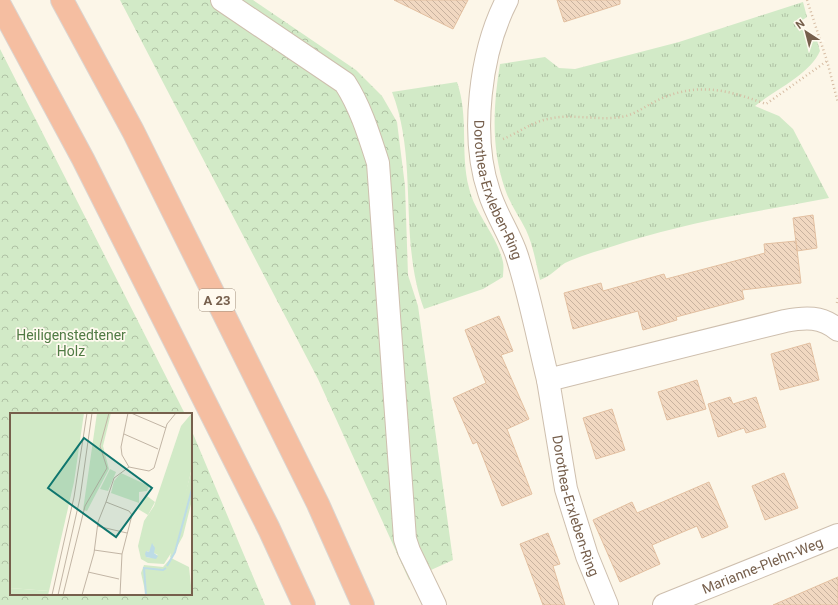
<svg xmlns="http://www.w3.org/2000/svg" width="838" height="605" font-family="Roboto,sans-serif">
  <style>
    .forest { fill: url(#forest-crowns) }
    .park { fill: url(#park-tufts) }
    .building { fill: url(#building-back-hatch); stroke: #e3c0a1 }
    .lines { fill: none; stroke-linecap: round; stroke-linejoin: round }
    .minor-casing { stroke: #cebfae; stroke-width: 24 }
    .highway-casing { stroke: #dbd5d0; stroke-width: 24 }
    .path { stroke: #d6bca3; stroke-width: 2.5; stroke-dasharray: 1 3; stroke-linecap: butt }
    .minor { stroke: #fff; stroke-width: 22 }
    .highway { stroke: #f5bea1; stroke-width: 22 }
    .labels { text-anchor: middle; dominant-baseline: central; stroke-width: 3.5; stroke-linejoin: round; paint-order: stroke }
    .shield { fill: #fffaef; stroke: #9f8e7d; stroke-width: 1 }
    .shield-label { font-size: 13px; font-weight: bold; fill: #765f4c }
    .street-label { font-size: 14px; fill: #765f4c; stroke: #fffaef }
    .park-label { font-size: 14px; fill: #507b44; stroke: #fffaef }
    .inset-river { fill: none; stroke: #bddce6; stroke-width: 2 }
    .inset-road { fill: none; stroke: #c2b5a5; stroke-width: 1 }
    .view { fill: #0f766e; fill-opacity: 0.15; stroke: #0f766e; stroke-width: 2 }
    .inset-edge { fill: none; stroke: #765f4c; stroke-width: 2 }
  </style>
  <defs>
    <pattern id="forest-crowns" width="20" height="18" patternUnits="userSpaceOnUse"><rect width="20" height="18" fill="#d2eac7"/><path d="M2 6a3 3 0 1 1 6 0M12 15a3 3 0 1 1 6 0" fill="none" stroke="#afc1a4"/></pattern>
    <pattern id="park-tufts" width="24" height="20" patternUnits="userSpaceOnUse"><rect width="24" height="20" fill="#d2eac7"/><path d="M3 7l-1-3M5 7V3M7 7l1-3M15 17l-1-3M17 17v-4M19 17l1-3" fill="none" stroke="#afc1a4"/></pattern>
    <pattern id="building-back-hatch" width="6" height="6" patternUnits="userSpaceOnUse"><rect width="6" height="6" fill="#f1d8c1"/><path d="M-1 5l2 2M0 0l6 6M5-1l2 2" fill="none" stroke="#c8b29f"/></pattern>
  </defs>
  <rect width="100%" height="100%" fill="#fcf6e8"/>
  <path class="forest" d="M120,0H253L356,70L382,96L397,122L405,186L408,275L418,306L453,560L409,580L318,379Z
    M0,49L185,414H11V594H191V429L265,605H0Z"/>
  <path class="park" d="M803,2L807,17L801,21L799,25L802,30C817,37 815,32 820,51C810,74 775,90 755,106L779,116L793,129L829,198C761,211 692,221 626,242C606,249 584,254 565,263C556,269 551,276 540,280C536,263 533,245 526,230C519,216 510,204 505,189C491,148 493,106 500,64L545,57L559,68L575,69L679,42Z
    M457,82C469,116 460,153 469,188C475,214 497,235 503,262C504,267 503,273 503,277L483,289L424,309C398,240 419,161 392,92Z"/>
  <path class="building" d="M394,0H468L453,29Z
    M557,0H620V4L564,22Z
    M813,215L817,248L797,251L793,218Z
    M796,241L801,283L742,290L744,299L676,317L677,320L643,330L638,311L573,329L564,293L601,283L603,291L664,274L666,279L765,253L764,244Z
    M499,316L513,351L501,355L529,419L507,429L532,494L502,506L477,442L473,444L453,398L486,383L465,330Z
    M810,343L819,380L780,390L771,354Z
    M697,380L706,409L667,420L658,392Z
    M730,397L733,404L756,397L766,427L746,433L744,428L718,437L708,404Z
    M612,409L625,450L596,459L583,418Z
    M784,473L798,508L765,520L752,486Z
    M709,482L728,527L702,538L697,526L652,545L660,564L620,582L593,520L632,502L637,513Z
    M548,533L560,564L553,566L565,605H543L520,544Z
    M838,577V605H773Z"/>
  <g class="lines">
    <defs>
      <g id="minor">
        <path d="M222,0L345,83C361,108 369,135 378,163L405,539L409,551L435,605"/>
        <path id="s1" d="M507,0C480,52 470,136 489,192C496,215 510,234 517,256C530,297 538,339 548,380L785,321C805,317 822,316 838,330"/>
        <path id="s2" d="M548,380L566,489L587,556L607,605"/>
        <path id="s3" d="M664,605L838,535"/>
      </g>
      <path id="highway" d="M62,0L133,131L318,504L363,605
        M0,5L83,159L269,529L304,605"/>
    </defs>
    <use href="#minor" class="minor-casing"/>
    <use href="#highway" class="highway-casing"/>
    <path class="path" d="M807,0L827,61L838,103
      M503,139C518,133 532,122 548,119C572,113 597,121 621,117C635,115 647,105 660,99C699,82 728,90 766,104L827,61
      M837,303L838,296"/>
    <use href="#minor" class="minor"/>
    <use href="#highway" class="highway"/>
  </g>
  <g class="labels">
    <rect class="shield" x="199" y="289" width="36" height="22" rx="3"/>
    <g class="shield-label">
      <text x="217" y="300">A 23</text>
    </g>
    <g class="street-label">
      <text stroke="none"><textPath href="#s1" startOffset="197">Dorothea-Erxleben-Ring</textPath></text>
      <text stroke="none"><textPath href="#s2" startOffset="129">Dorothea-Erxleben-Ring</textPath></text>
      <text stroke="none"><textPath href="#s3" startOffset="106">Marianne-Plehn-Weg</textPath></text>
    </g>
    <g class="park-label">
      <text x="71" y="335">Heiligenstedtener<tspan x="71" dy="16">Holz</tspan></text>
    </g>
  </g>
  <g transform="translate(10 413)">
    <rect width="182" height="182" fill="#fcf6e8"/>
    <path d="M182,0V54L163,137L154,151L138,150L131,146L128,133L134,108L144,93L171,13ZM143,131L144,140L148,142L142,145L136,144V138L139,139ZM0,175L39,178L38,182H0Z" fill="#d2eac7" fill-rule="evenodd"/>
    <path d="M0,0H74L64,69L39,178L0,175ZM87,0H101L93,33L99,56L77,98L73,97ZM182,56V87L173,123L161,145L179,154L182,182H136L131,160L134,152L153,154L161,145L160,144L169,103Z" fill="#d2eac7"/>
    <path d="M100,56L106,59L98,78L90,76ZM111,60L139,73L137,78L129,79V90L101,80L104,68ZM137,83L145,89L138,102L128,96Z" fill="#d2eac7"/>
    <path d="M142,130L145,135L144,140L148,143L146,146L136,144L135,141L136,138L139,139Z" fill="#bddce6"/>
    <path class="inset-river" d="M157,153L165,139L182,76M136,182L134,155L153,157L156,155"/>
    <path class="inset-road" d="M118,0L111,34L112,42L119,54L139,58L144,55L157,11L166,0M121,0L156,15M114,21L148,36M87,113L117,120M84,137L112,141M182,146V159M78,159L109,166M42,182L64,84L77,0M48,182L70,85L82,0M53,182L75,93L97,55L90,33L99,0M72,182L84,140L88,109L96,89M110,182L112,141L122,102L119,98L96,89L104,65L119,54"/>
    <path class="view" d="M74,25L142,75L106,124L38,75Z"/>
    <rect width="182" height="182" class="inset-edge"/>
  </g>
  <g transform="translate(806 32) rotate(324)" stroke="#fffaef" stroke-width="3" paint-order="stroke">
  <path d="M0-3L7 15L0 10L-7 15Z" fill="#765f4c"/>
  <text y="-6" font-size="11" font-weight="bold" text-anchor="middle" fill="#765f4c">N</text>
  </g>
</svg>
